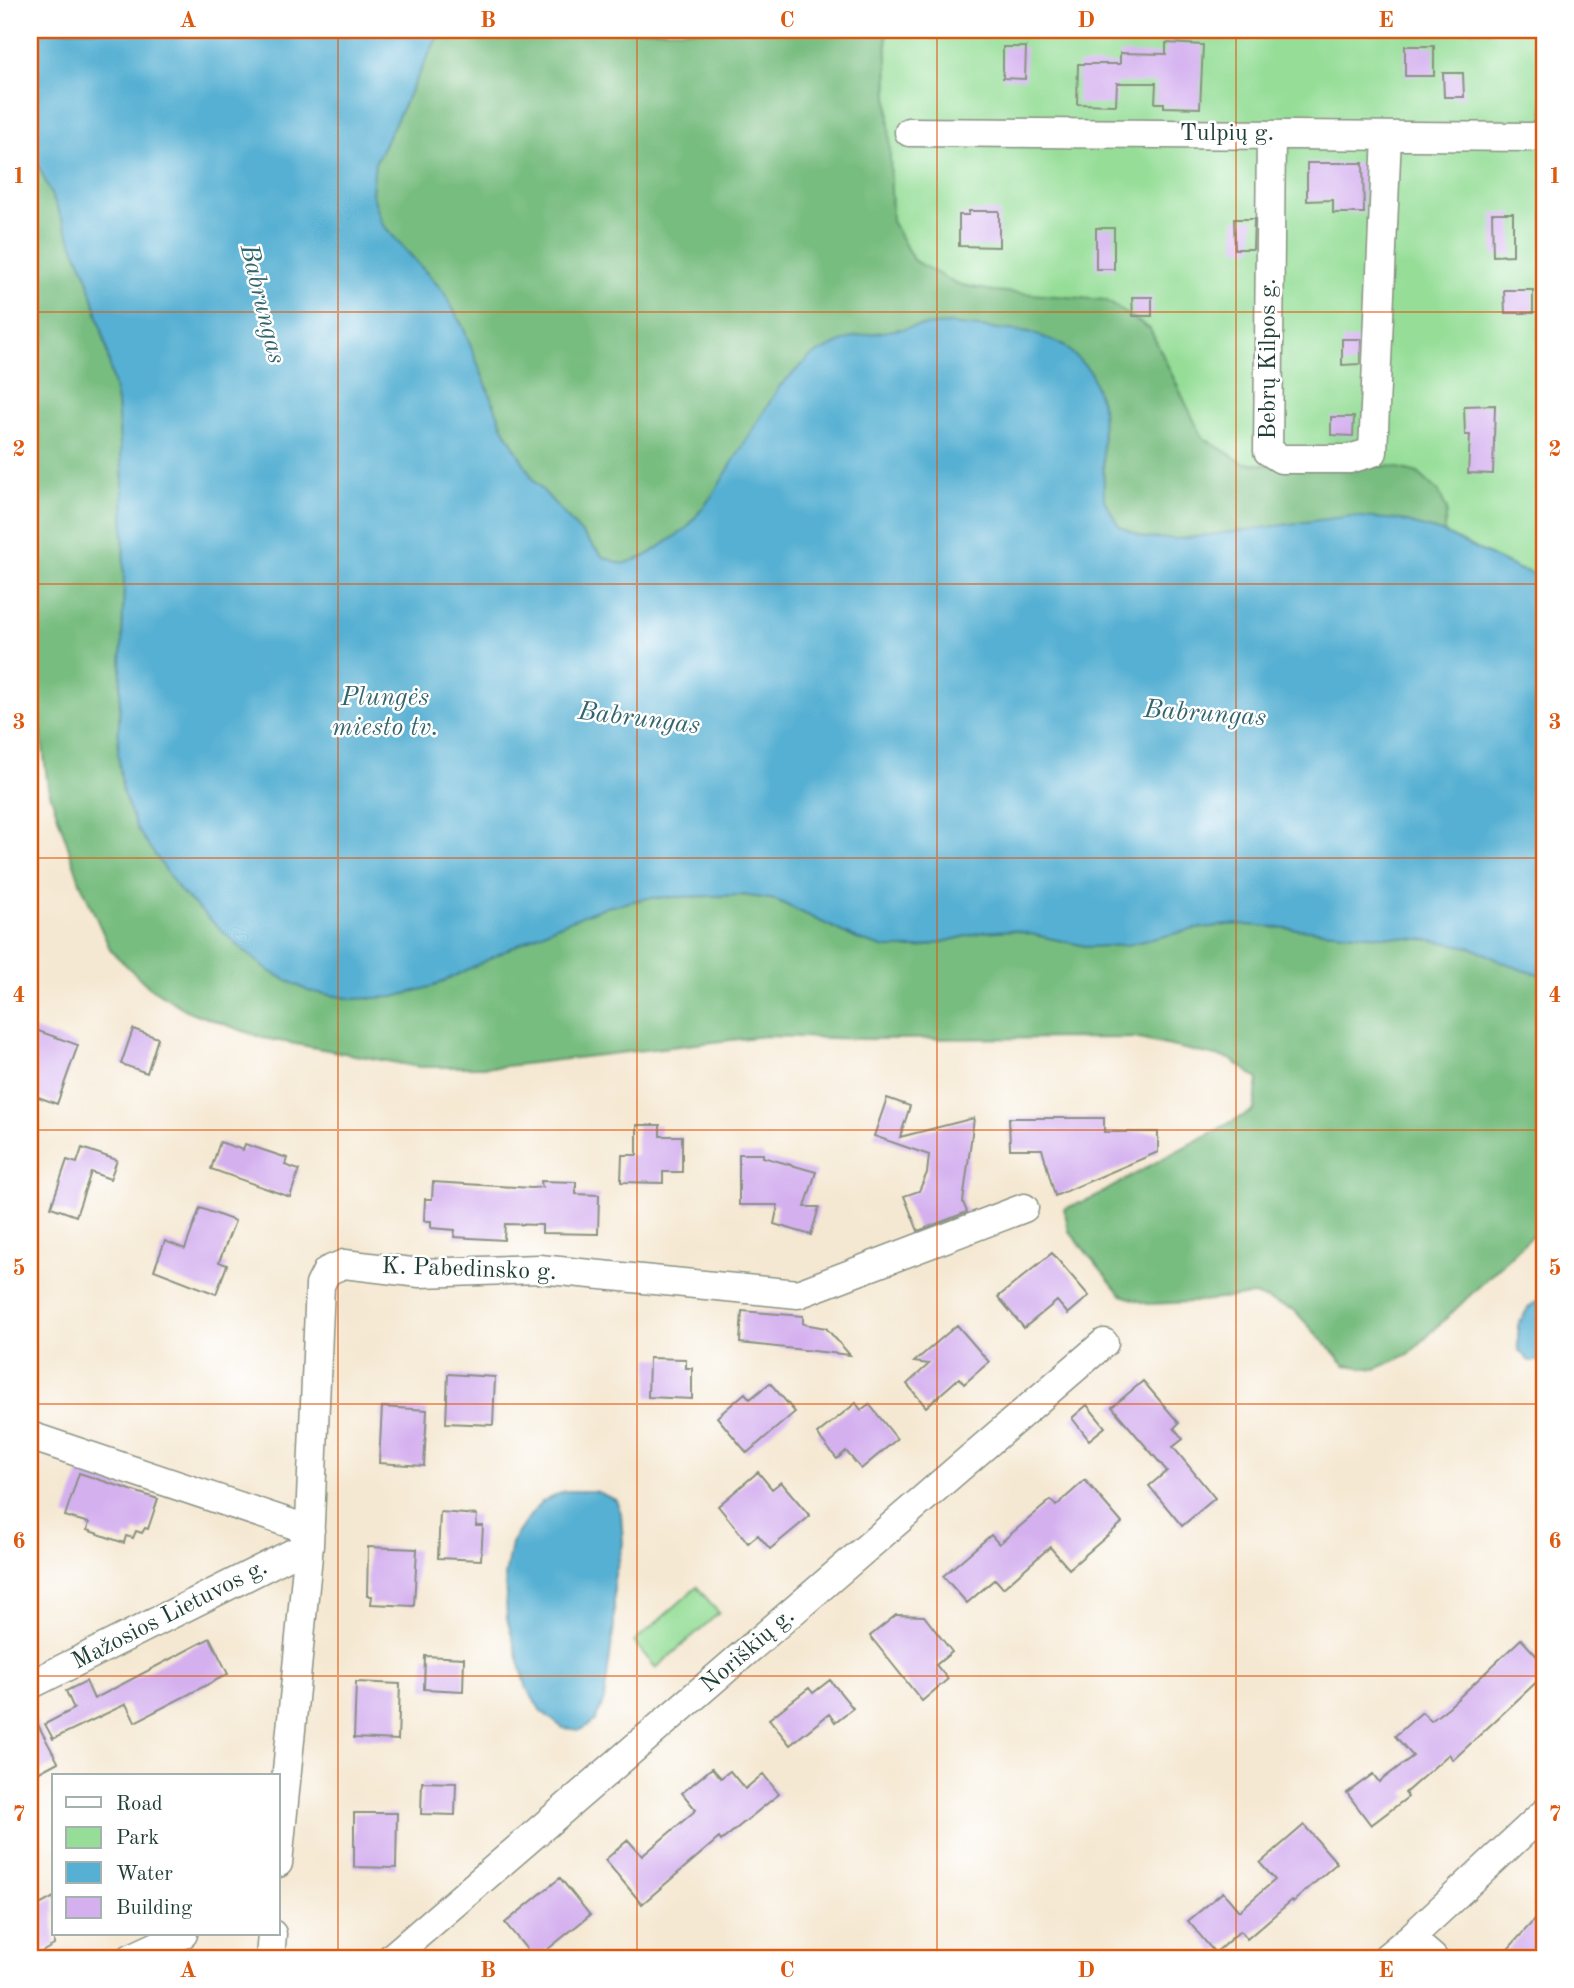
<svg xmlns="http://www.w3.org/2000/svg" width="1574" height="1988" font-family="'Old Standard TT',serif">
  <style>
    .green { fill: #96de98; stroke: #5a8e66; stroke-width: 2 }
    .forest { fill: #78bd80; stroke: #4c7d5a; stroke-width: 2 }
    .water { fill: #56b0d3; stroke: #3a7684; stroke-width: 2 }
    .building { fill: #d4b0ef }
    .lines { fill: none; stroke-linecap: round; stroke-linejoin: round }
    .minor-casing { stroke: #8a9283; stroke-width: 31 }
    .minor { stroke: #fff; stroke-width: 28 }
    .grid { fill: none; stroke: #de580e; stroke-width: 2; stroke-opacity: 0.55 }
    .labels { text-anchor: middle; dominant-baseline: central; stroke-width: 5; stroke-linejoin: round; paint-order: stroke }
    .street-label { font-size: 24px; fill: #1f3d34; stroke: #fff }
    .water-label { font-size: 26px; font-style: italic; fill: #32656c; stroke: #fff }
    .neatline { fill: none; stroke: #de580e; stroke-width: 2.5 }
    .grid-label { font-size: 23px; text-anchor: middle; font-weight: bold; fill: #de580e }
  </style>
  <rect width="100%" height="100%" fill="#fff"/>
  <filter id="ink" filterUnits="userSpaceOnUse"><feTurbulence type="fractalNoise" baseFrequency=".0143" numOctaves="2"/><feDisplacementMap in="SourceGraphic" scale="14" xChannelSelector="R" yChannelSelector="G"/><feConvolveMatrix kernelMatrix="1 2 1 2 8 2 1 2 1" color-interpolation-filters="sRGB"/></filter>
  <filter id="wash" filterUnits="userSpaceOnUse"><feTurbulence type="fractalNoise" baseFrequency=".00686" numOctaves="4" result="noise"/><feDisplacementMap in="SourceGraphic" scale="28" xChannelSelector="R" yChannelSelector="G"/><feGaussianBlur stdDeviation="1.57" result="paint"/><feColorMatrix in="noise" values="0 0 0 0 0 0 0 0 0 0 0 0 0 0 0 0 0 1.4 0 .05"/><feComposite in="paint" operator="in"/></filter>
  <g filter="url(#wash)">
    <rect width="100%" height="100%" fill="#f5e8d2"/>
    <path class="green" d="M886,30H1544V577L1518,569L1444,533L1447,510L1292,467L1243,463L1202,437L1179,393L993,291L956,284L913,260L892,221Z
      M697,1587L719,1613L656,1668L634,1642Z"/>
    <path class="forest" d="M441,30H886L892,221L913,260L956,284L993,291L1105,300L1150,329L1202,437L1243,463L1292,467L1390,466L1418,473L1439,492L1447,510L1444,533L1400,520L1179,539L1144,538L1119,526L1104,500L1102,405L1064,345L1029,332L950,324L712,496L686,529L646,556L623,564L603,557L534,481L503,427L463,327L444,292L382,224L372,193L375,163Z
      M30,146L87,276L105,342L117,402L123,480L124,587L118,754L123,793L269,971L309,991L353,999L602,908L647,898L743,895L776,900L857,939L918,948L983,932L1012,930L1090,947L1195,929L1235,924L1431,940L1470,947L1522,970L1544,975V1224L1409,1354L1376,1369L1345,1365L1294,1310L1254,1295L1194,1302L1148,1304L1121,1295L1069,1231L1064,1209L1091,1199L1162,1159L1254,1110L1258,1079L1230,1059L1134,1038L867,1039L765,1036L498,1067H419L263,1038L188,1011L149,987L111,951L80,882L48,787L30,646Z"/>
    <path class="water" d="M30,30H441L375,163L372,193L382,224L444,292L463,327L503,427L534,481L603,557L623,564L646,556L686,529L712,496L779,387L811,356L852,337L919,326L950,324L1029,332L1064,345L1090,371L1102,405L1104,500L1119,526L1144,538L1179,539L1350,516L1400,520L1444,533L1518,569L1544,577V975L1522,970L1470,947L1431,940L1235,924L1195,929L1126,945L1090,947L1012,930L983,932L918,948H886L857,939L776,900L743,895L647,898L602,908L554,927L434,986L394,997L353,999L308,991L269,971L236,944L180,891L137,829L123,793L118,754L124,587L123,480L117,402L105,342L87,276L30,146Z
      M1544,1296V1361H1529L1518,1349V1325L1528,1308Z
      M565,1491H595L616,1500L621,1513L623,1544L614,1579V1626L604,1700L595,1721L580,1730L563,1728L541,1711L527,1689L507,1619L505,1577L511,1543L526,1521L541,1502Z"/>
    <g id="blocks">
      <path class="building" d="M1166,43L1203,45L1200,108L1164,107V103H1155L1156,83H1117L1116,105L1077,104L1078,64H1120V53L1166,54Z
        M1405,46H1434V76H1405Z
        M1003,47H1026L1025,79L1003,78Z
        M1443,73H1463L1464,97H1444Z
        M1307,163H1363L1364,213H1333V200L1307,201Z
        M969,211H999V247L959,246V215H969Z
        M1492,213H1513V255L1493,256Z
        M1234,219H1254L1253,249H1235Z
        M1096,228H1114V269H1096Z
        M1504,290H1533V313H1505Z
        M1132,297H1152V316H1133Z
        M1342,339H1361L1360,364L1342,365Z
        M1495,405L1493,474L1468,473L1470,435H1465L1464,406Z
        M1331,417H1354L1353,436L1331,435Z
        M30,1028L78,1045L57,1104L30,1094Z
        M133,1029L158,1038L147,1073L121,1064Z
        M887,1098L910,1106L900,1137L974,1118L963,1202L967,1212L918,1231L904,1196L919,1191L927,1173L929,1155L874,1136Z
        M1009,1118H1104V1132H1158V1152L1055,1196L1042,1149H1010Z
        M637,1125H660V1136H682V1172H663V1183L621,1182L622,1155H637Z
        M220,1142L243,1150L245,1144L287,1158L285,1165L299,1170L290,1197L211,1169Z
        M82,1148L117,1160L110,1179L91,1172L76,1216L51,1207L67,1160L77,1163Z
        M739,1154H763V1157L816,1172L805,1207H819L811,1235L774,1224L778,1205H739Z
        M541,1181L576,1182V1194L599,1195L598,1234L542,1233V1225L505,1224L504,1240L454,1237L455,1230L431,1228V1221H424L425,1199H432L433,1182L532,1188L542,1187Z
        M200,1208L235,1221L219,1262L227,1265L216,1294L154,1270L165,1241L185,1249Z
        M1052,1253L1089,1296L1068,1314L1057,1301L1024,1328L998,1297Z
        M742,1311L803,1316V1324L826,1328L850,1355L740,1343Z
        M957,1325L989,1362L964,1384L959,1378L926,1407L907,1384L929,1364L914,1362Z
        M649,1358L686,1359V1368H692V1399L648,1397Z
        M448,1374L495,1377L493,1425L446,1423Z
        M1143,1381L1179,1423L1174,1428L1183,1439L1173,1447L1215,1498L1182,1526L1149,1486L1167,1471L1112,1407Z
        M770,1383L795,1412L747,1453L717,1417L745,1393L750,1399Z
        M856,1403L861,1410L869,1404L897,1439L861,1469L846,1451L837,1459L817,1434Z
        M1087,1405L1105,1427L1089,1440L1072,1418Z
        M382,1407L427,1410L424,1466L379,1463Z
        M758,1472L772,1489L781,1482L810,1516L770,1549L758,1535L748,1543L718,1506Z
        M79,1473L158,1499L148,1529L145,1528L142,1533L136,1531L133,1538L126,1536L124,1543L87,1530L89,1523L65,1516Z
        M1085,1480L1122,1523L1069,1569L1050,1547L1003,1588L995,1579L967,1603L943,1576L991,1535L999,1544L1051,1500L1056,1506Z
        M440,1512L477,1515L476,1526H483L481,1560L438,1558Z
        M368,1547L417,1549L414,1606L371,1604L372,1596H367Z
        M896,1615L924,1616L952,1652L936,1665L948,1679L922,1701L870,1636Z
        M210,1638L228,1674L135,1722L126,1704L53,1739L45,1724L74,1709L66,1691L86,1681L94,1699Z
        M1521,1639L1544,1664V1675L1453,1760L1449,1754L1405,1793L1408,1797L1371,1825L1347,1793L1373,1774L1379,1782L1413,1756L1395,1736L1422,1712L1431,1721L1450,1706Z
        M425,1656L464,1658L463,1691L424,1689Z
        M830,1680L853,1708L835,1722L829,1714L790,1745L769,1719L809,1688L813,1693Z
        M356,1682L400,1684L398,1740L354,1738Z
        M30,1710L58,1762L30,1777Z
        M712,1768L721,1778L730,1771L745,1789L763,1774L779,1794L721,1841L719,1838L642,1904L605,1860L628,1840L642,1856L696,1810L682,1793Z
        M422,1782L456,1783L455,1815L421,1814Z
        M354,1813H397L396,1868L354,1867Z
        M1304,1825L1337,1863L1293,1902L1292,1900L1247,1939L1240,1931L1215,1953L1188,1921L1223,1892L1239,1911L1275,1880L1260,1863Z
        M560,1878L590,1915L537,1958H534L505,1923Z
        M54,1897V1945L36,1955L30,1943V1910Z
        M1544,1909V1958H1500Z"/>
    </g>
  </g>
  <g filter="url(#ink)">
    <use href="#blocks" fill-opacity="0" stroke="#8a9283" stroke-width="2"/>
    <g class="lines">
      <defs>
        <path id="minor" d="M909,132L1531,137L1544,135
          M1271,135L1268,451L1281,459H1349L1373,452L1387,136
          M30,1436L310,1530
          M30,1685L309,1545
          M278,1863L309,1545L320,1285L327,1271L344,1264L420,1273L539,1269L798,1294L1024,1208
          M1410,1938L1433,1958
          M131,1958L183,1934
          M270,1958L272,1934
          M391,1958L1104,1343
          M1386,1958L1410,1938L1544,1813"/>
      </defs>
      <use href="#minor" class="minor-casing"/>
      <use href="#minor" class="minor"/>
    </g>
  </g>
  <path class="grid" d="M338,30V1958M637,30V1958M937,30V1958M1236,30V1958M30,312H1544M30,584H1544M30,858H1544M30,1130H1544M30,1404H1544M30,1676H1544"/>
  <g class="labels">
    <g class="street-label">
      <text x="1227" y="134">Tulpių g.</text>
      <text transform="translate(1269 359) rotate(-90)">Bebrų Kilpos g.</text>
      <text transform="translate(469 1270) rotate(2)">K. Pabedinsko g.</text>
      <text transform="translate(170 1615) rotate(-27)">Mažosios Lietuvos g.</text>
      <text transform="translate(748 1651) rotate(-41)">Noriškių g.</text>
    </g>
    <g class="water-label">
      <text transform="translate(262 304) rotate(76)">Babrungas</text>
      <text x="385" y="698">Plungės<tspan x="385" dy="30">miesto tv.</tspan></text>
      <text transform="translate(1205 714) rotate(4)">Babrungas</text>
      <text transform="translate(639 719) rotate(7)">Babrungas</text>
    </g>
  </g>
  <rect width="1574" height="1988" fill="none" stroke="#fff" stroke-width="77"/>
  <rect x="52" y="1774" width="228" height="161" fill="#ffffff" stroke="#a5b1ae" stroke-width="2"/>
  <rect x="66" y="1797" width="35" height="10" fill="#ffffff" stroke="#a5b1ae" stroke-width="2"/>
  <text x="116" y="1810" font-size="21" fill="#1f3d34">Road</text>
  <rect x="66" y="1827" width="35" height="21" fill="#96de98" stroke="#a5b1ae" stroke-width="2"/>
  <text x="116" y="1844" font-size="21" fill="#1f3d34">Park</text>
  <rect x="66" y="1862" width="35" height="21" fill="#56b0d3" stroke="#a5b1ae" stroke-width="2"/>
  <text x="116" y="1880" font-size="21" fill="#1f3d34">Water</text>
  <rect x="66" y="1897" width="35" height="21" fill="#d4b0ef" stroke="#a5b1ae" stroke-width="2"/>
  <text x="116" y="1914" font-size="21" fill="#1f3d34">Building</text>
  <rect x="38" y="38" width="1498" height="1912" class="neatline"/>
  <g class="grid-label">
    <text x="188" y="27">A</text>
    <text x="488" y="27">B</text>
    <text x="787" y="27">C</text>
    <text x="1086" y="27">D</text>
    <text x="1386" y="27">E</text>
    <text x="19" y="183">1</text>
    <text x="1555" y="183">1</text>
    <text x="19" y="456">2</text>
    <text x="1555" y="456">2</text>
    <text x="19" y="729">3</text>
    <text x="1555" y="729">3</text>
    <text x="19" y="1002">4</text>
    <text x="1555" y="1002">4</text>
    <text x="19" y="1275">5</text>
    <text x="1555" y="1275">5</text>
    <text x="19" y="1548">6</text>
    <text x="1555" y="1548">6</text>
    <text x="19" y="1821">7</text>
    <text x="1555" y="1821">7</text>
    <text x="188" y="1977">A</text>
    <text x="488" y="1977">B</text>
    <text x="787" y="1977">C</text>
    <text x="1086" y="1977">D</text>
    <text x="1386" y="1977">E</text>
  </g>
</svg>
